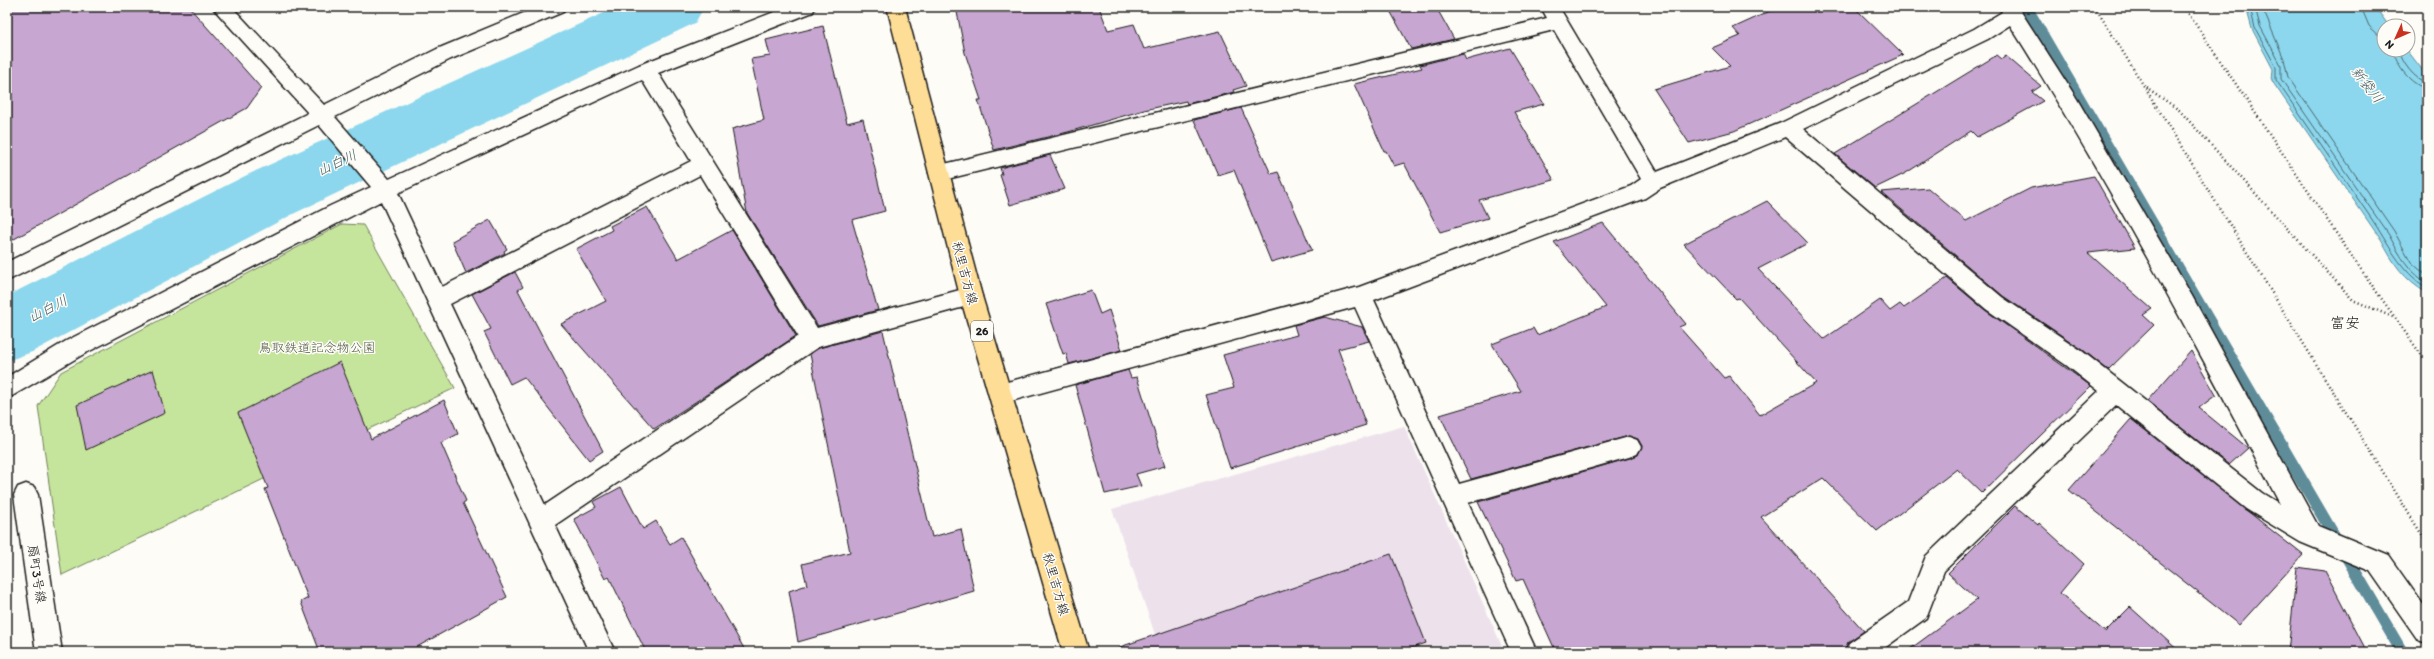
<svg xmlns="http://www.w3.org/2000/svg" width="2434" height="659" font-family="Itim,'Klee One',sans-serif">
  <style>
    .built { fill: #ede2ec }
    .green { fill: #c6e59c; stroke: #71805c }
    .water { fill: #8cd7ed; stroke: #5f8c99 }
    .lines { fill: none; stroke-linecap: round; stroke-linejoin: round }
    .shore { stroke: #496770; stroke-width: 1 }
    .stream { stroke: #5f8c99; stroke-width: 12 }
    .river { fill: #8cd7ed; fill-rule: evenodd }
    .building { fill: #c7a6d1; stroke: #1c1c1c }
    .minor-casing { stroke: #1c1c1c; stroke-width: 3 }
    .major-casing { stroke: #1c1c1c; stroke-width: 3 }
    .path { stroke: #1c1c1c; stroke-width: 2.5; stroke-dasharray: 1 3; stroke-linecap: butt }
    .minor { fill: #fdfcf7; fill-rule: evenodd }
    .major { fill: #fedd96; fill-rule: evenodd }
    .labels { text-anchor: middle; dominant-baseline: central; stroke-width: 3; stroke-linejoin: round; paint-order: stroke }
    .shield { fill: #fdfcf7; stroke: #605f5e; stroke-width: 1 }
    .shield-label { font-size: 12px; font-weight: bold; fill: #1c1c1c }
    .street-label { font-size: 13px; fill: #1c1c1c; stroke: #fdfcf7 }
    .park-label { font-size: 13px; fill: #4f5842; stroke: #fdfcf7 }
    .water-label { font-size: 14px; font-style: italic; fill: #435d65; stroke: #fdfcf7 }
    .quarter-label { font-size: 15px; fill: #1c1c1c; stroke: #fdfcf7 }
  </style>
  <rect width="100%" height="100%" fill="#fdfcf7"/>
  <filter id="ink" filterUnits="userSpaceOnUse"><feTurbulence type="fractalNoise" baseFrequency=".025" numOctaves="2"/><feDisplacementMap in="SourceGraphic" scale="8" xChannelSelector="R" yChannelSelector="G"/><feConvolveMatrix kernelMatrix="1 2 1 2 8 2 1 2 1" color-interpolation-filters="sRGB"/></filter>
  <g filter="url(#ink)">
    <path class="built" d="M1404,426L1502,646L1485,652H1161L1112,509Z"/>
    <path class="green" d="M342,224L363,225L455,388L62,575L38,406L61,372Z"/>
    <path class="water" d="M2246,7H2375L2389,26H2384V50H2407L2427,76V293C2404,280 2393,263 2381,240L2272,81L2273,69L2252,29Z"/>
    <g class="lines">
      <path class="shore" d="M2250,7L2255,28L2276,67V80C2308,126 2339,172 2371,218C2388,243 2400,271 2427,288
        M2255,7L2260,26L2281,65V79L2389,235C2399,254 2408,271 2427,283
        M2262,7L2284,59L2288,77L2394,231L2411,262L2427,276
        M2361,7L2369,26L2384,40
        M2393,50C2397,67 2410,84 2427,89
        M2399,50C2402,63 2414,79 2427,83"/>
      <path class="stream" d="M2026,7L2402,652"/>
      <path class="river" d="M617,7H704L695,23L295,213L32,352L7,361V296L247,175Z"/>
    </g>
    <path class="building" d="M7,7H189L261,88L247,108L7,243Z
      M956,7H1099L1108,30L1134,24L1144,49L1220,31L1246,86L1233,90L1234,92L1187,104L1186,101L1144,110L1068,132L994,150L978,100H981L965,53Z
      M1388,7H1436L1454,39L1411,49Z
      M1779,7H1854L1903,55L1734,131L1689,143L1654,89L1730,66L1712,48L1740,36L1733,28Z
      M823,26L847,123L863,119L885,211L852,220L878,310L818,326L747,213L732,129L764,120L751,59L770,56L766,40Z
      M1510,48L1544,104L1514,112L1554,180L1479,200L1488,218L1440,232L1404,163L1394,166L1386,151H1384L1354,84L1422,68L1420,65L1463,54L1466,60Z
      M1997,55L2002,59L2006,56L2041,86L2032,92L2043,101L1977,137L1971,131L1906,173L1875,188L1835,154Z
      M1241,108L1271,174L1278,172L1312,250L1271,262L1234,170L1218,175L1194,120Z
      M1050,155L1065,189L1010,205L1000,175L1002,174L1000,168Z
      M2094,176L2135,248L2088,253L2152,309L2143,315L2154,325L2108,370L2083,350L2003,296L1881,192L1928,188L1966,221L2031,188Z
      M1767,201L1808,243L1758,269L1824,339L1880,300L1890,311L1900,304L1904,308L1947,278L1985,310L2091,386L1982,493L1957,469L1877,531L1823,478L1761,517L1864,631L1848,642L1844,652H1556L1523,579L1516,581L1478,502L1630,458L1638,455L1642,446L1638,439L1629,436L1471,479L1440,415L1521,391L1492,344L1533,328L1537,335L1606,307L1554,242L1603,223L1686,324L1679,327L1724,378L1729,376L1760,415L1816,383L1739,298L1736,299L1684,244Z
      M647,207L678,259L732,230L796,336L654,429L561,324L606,301L576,249L612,230L610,226Z
      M490,220L507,249L504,251L505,253L466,273L452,241Z
      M515,272L523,287L518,290L603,451L589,460L524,377L510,384L484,332L491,329L472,294Z
      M1091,290L1100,314L1109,310L1122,350L1069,364L1066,353L1063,354L1046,304Z
      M1325,317L1362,327L1369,341L1338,349L1366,425L1230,468L1206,395L1234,388L1223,355L1297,335L1294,325Z
      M883,331L932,537L961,529L974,591L798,642L789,591L807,585L802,564L850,552L810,354L819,348Z
      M2191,351L2216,395L2199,408L2248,448L2229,465L2147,401Z
      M340,362L371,439L444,400L458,434L441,443L466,501L463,503L507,597L408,652H320L301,602L308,598L265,489L268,488L238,413Z
      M153,370L165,413L86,450L77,405Z
      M1128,370L1131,378L1137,377L1165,466L1136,474L1141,486L1105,494L1075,385Z
      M2131,419L2303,555L2239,625L2069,490Z
      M621,487L643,529L656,521L670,544L681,537L746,652H646L609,577L605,579L574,519L596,507L593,502Z
      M2015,506L2038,525L2039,523L2084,564L2060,593L2105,632L2130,607L2180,652H1906L1977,600L1948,573Z
      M1391,554L1426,643L1400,652H1121L1120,647Z
      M2297,567L2325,571L2367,652H2288Z"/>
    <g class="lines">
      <defs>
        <path id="minor" d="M212,7H232L324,105L437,49L538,7H565L563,12L451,59L335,117L389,179L639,65L787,7H815L813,12L658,73L817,328L971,287L979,290L982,296L979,302L971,305L818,347L555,525L615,652H589L381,201L82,355L7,399V377L66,341L330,206L371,187L319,125L7,281V262L308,113ZM642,80L691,161L442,287L398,193ZM700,175L798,336L545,505L450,304Z
          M1541,7H1559L1657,172L1781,123L1974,29L2002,12L1999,7H2018L2077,99L2192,296L2318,526L2388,555L2427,610V643L2418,640L2370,571L2300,542L2246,509L2116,405L1944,571L1926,618L1879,652H1845L1849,643L1908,602L1926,556L2099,391L2066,365L1986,309L1785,137L1660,188L1645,198L1374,300L1459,484L1629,437L1637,440L1641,447L1637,454L1629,457L1468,503L1537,652H1511L1355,307L1000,404L992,401L989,394L992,387L1000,384L1359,287L1631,186L1641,179L1554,30L939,181L932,179L929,173L932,167L1547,18ZM2010,25C2108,180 2194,342 2280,504L2262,493L2082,351L2002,297L1803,129L1988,39Z
          M26,484L34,487L38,495L62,652H36L14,495L18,487Z"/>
        <path id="major" d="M887,7H905L982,296L1089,652H1063L960,296Z"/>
      </defs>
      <use href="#minor" class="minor-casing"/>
      <use href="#major" class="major-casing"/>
      <path class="path" d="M2095,7L2427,543
        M2184,7L2355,261L2427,363
        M2146,87L2179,110L2353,300L2395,318"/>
      <use href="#minor" class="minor"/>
      <use href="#major" class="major"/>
    </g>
  </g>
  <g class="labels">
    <rect class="shield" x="971" y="321" width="22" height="20" rx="3"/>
    <g class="shield-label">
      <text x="982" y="331">26</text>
    </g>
    <g class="street-label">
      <text transform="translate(965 273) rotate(75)">秋里吉方線</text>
      <text transform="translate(37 574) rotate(81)">扇町3号線</text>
      <text transform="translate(1056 584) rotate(74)">秋里吉方線</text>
    </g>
    <g class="park-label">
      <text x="317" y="347">鳥取鉄道記念物公園</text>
    </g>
    <g class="water-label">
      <text transform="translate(2367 85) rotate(52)">新袋川</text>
      <text transform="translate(337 163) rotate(-25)">山白川</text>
      <text transform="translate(48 309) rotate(-27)">山白川</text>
    </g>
    <g class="quarter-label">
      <text x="2345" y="323">富安</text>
    </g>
  </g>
  <rect width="2434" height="659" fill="none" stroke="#fdfcf7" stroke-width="24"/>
  <rect x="12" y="12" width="2410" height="635" fill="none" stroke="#1c1c1c" stroke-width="1.5" filter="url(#ink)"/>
  <g transform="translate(2396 38) rotate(225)"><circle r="19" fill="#fdfcf7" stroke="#a3a29f"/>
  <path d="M0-3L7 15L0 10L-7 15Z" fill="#c8321e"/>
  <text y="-6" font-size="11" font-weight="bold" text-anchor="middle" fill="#1c1c1c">N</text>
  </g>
</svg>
